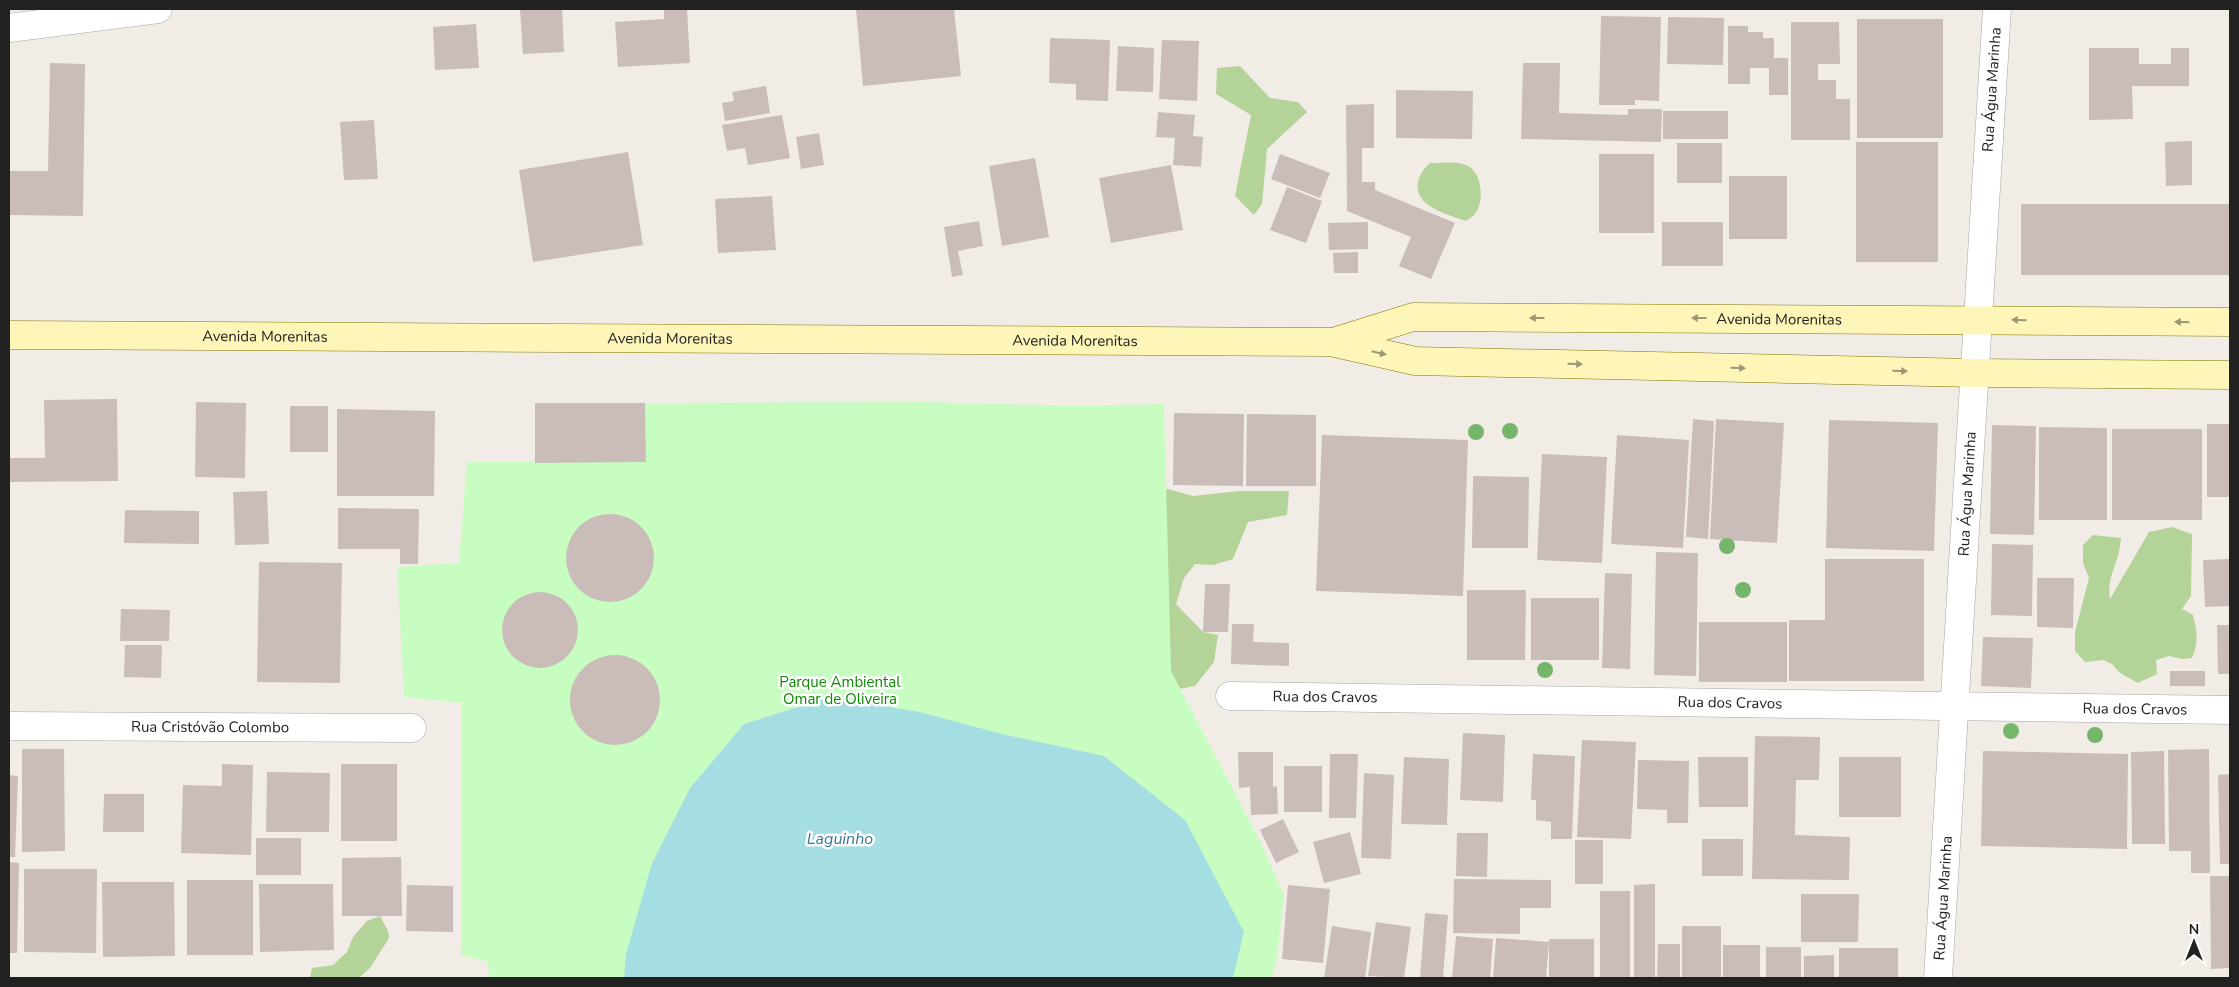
<svg xmlns="http://www.w3.org/2000/svg" width="2239" height="987" font-family="'Nunito Sans',sans-serif">
  <style>
    .forest { fill: #b4d399 }
    .park { fill: #c8fdc2 }
    .water { fill: #a5dee2 }
    .building { fill: #cabdb9 }
    .lines { fill: none; stroke-linecap: round; stroke-linejoin: round }
    .street-casing { stroke: #a5a5a5; stroke-width: 29 }
    .secondary-casing { stroke: #7f7800; stroke-width: 29 }
    .street { stroke: #fff; stroke-width: 28 }
    .secondary { stroke: #fef5b9; stroke-width: 28 }
    .tree { fill: #76b66b }
    .oneway { fill: #9b9675 }
    .labels { text-anchor: middle; dominant-baseline: central; stroke-width: 5; stroke-linejoin: round; paint-order: stroke }
    .street-label { font-size: 15px; fill: #212121; stroke: #fff }
    .park-label { font-size: 15px; fill: #108905; stroke: #fff }
    .water-label { font-size: 16px; font-style: italic; fill: #3b7897; stroke: #fff }
  </style>
  <rect width="100%" height="100%" fill="#f2ece7"/>
  <path class="forest" d="M1240,66L1270,98L1298,102L1307,112L1267,149L1262,204L1254,215L1235,196L1251,115L1216,94L1217,68Z
    M1430,163C1440,163 1456,161 1466,165C1482,171 1485,201 1475,214C1473,217 1468,219 1466,221C1455,217 1443,214 1433,208C1412,197 1414,177 1430,163Z
    M1149,484L1193,496L1239,491H1289L1287,515L1248,522L1233,559L1213,565L1195,564L1184,578L1176,604L1203,632L1218,635L1214,662L1195,686L1153,694Z
    M2172,527L2192,534L2191,596L2182,609L2193,615C2197,631 2199,643 2192,658L2183,659L2169,656L2156,660L2157,674L2138,683L2120,673L2112,664L2103,660L2085,662L2075,651V632L2089,578L2083,563V545L2093,535L2121,538C2120,562 2106,576 2110,599L2149,532Z
    M380,916L388,931L389,938L370,968L359,978H310L312,968L333,965L347,952L353,937L367,921Z"/>
  <path class="park" d="M922,402L1080,406L1164,404L1171,671L1261,843L1284,895L1276,965L1271,978H489L488,962L461,955L462,703L404,697L397,567L459,563L467,462H646L645,403Z"/>
  <path class="water" d="M830,697L920,712L1002,734L1104,756L1185,820L1244,932L1233,978H624L626,954L652,863L690,788L744,724Z"/>
  <path class="building" d="M520,9H562L564,52L523,54Z
    M664,9H687L690,63L618,67L615,22L664,19Z
    M856,9H954L961,76L863,86Z
    M1601,16L1661,17L1659,101L1635,100V105H1599Z
    M1668,17L1724,18L1723,65L1667,64Z
    M1857,19H1943V138H1857Z
    M1791,22H1839L1840,64H1818V80H1836V99H1850V140H1791Z
    M476,24L479,68L435,70L433,27Z
    M1728,26H1748V32H1763V38H1774V58H1788V95H1769V68H1750V84H1728Z
    M1050,38L1110,40L1108,101L1076,100V84L1049,83Z
    M1162,40L1199,41L1197,101L1159,99Z
    M1118,46L1154,48L1153,92L1116,91Z
    M2089,48H2139V64H2171V48H2189V86H2132L2133,119L2089,120Z
    M50,63L85,64L83,216L9,215V171H48Z
    M1523,63H1560L1559,113L1628,115V109H1662L1661,142L1521,139Z
    M766,86L770,113L725,121L722,103L734,101L732,92Z
    M1396,90L1473,91L1472,139L1396,138Z
    M1374,104V148H1362V182H1375V190L1455,223L1431,279L1399,266L1411,237L1347,211L1346,105Z
    M1663,111H1728V139H1663Z
    M1158,112L1195,115L1193,136L1203,137L1201,167L1173,165L1175,138L1156,137Z
    M782,115L790,158L748,165L745,148L727,151L722,125Z
    M374,120L378,179L344,180L340,122Z
    M819,133L824,165L801,169L796,137Z
    M2192,141V185L2166,186L2165,142Z
    M1856,142H1938V262H1856Z
    M1677,143H1722V183H1677Z
    M628,152L643,245L533,262L519,170Z
    M1280,154L1330,173L1320,198L1271,179Z
    M1599,154H1654V233H1599Z
    M1035,158L1049,237L1002,246L989,166Z
    M1171,165L1183,230L1111,243L1099,178Z
    M1729,176H1787V239H1729Z
    M1287,187L1322,201L1306,243L1270,230Z
    M772,196L776,250L718,253L715,199Z
    M2021,204H2230V275H2021Z
    M979,221L983,246L958,251L963,275L952,277L944,227Z
    M1368,222V249L1329,250L1328,223Z
    M1662,222H1723V266H1662Z
    M1358,252V273H1334L1333,253Z
    M117,399L118,481L9,482V458H45L44,400Z
    M196,402L246,403L245,478L195,477Z
    M535,403H645L646,462L535,463Z
    M290,406H328V452H290Z
    M337,409L435,411L434,496H337Z
    M1174,413L1244,414L1243,486L1173,485Z
    M1247,414L1316,415V486H1246Z
    M1693,419L1714,421L1708,539L1686,537Z
    M1716,419L1784,423L1777,543L1710,539Z
    M1829,420L1938,423L1934,551L1826,548Z
    M2207,424H2230V497H2207Z
    M1992,425L2036,426L2034,535L1990,534Z
    M2039,427L2107,428V520H2039Z
    M2112,429H2202V520H2112Z
    M1322,435L1468,440L1463,596L1316,591Z
    M1617,435L1689,440L1683,548L1611,544Z
    M1542,454L1607,457L1602,563L1537,560Z
    M1473,476L1529,477L1528,548H1472Z
    M267,491L269,544L235,545L233,492Z
    M338,508L419,509L418,564H400V549H338Z
    M125,510L199,511V544L124,543Z
    M566 558a44 44 0 1 1 88 0a44 44 0 1 1-88 0Z
    M1992,544L2033,545L2032,616L1991,615Z
    M1656,552L1698,553L1696,676L1654,675Z
    M1825,559H1924V681H1789V620H1825Z
    M2230,559V606L2205,607L2203,560Z
    M259,562L342,563L340,683L257,682Z
    M1605,573L1632,574L1630,669L1602,668Z
    M2037,578H2074L2073,628L2037,627Z
    M1205,584H1230L1228,632H1203Z
    M1467,590H1526L1525,660H1467Z
    M502 630a38 38 0 1 1 76 0a38 38 0 1 1-76 0Z
    M1531,598H1599V660H1531Z
    M121,609L170,610L169,641H120Z
    M1699,622H1787V682H1699Z
    M1232,624H1254L1253,642L1289,643V666L1231,664Z
    M2217,625H2230V674H2218Z
    M1983,637L2033,638L2031,688L1981,686Z
    M125,645H162L161,678L124,677Z
    M570 700a45 45 0 1 1 90 0a45 45 0 1 1-90 0Z
    M2170,671H2205V686H2170Z
    M1463,733L1505,735L1503,802L1460,800Z
    M1755,736L1820,737L1819,780H1796L1795,835L1850,837L1849,880L1752,879Z
    M1582,740L1636,742L1631,839L1577,837Z
    M22,749H64L65,851L22,852Z
    M2209,749L2210,873H2191V851H2169L2168,750Z
    M1983,751L2128,754L2127,849L1981,846Z
    M2164,751L2165,844H2132L2131,752Z
    M1238,752H1273V787L1277,786L1278,814L1251,815L1250,787L1239,788Z
    M1330,754H1358L1356,818H1329Z
    M1533,754L1575,756L1572,839H1551V822L1536,820V800H1531Z
    M1404,757L1449,759L1447,825L1401,824Z
    M1698,757H1748V807H1699Z
    M1839,757H1901V817H1839Z
    M1638,760L1689,761L1688,823H1667V810L1637,809Z
    M222,764L253,765L251,855L181,853L183,785L222,786Z
    M341,764H397V841H341Z
    M1284,766H1322V812H1284Z
    M267,772L330,773L329,832H266Z
    M1364,773L1394,775L1391,859L1361,858Z
    M2230,774V864H2220L2218,775Z
    M9,775L18,776L15,857H9Z
    M104,794H144V832H103Z
    M1283,819L1299,852L1276,863L1260,830Z
    M1350,832L1361,874L1324,883L1313,842Z
    M1457,833H1488L1487,877L1456,876Z
    M256,838H301V875H256Z
    M1702,839H1743V876H1702Z
    M1575,840H1603V884H1575Z
    M401,857L402,916H342V858Z
    M9,862L19,863L17,953H9Z
    M24,869H97L96,953L24,952Z
    M2210,876H2230V968L2211,969Z
    M1454,879L1551,880V908H1520V934L1453,933Z
    M187,880H253V955H187Z
    M102,882H174L175,956L103,957Z
    M259,884H333L334,950L260,952Z
    M1655,884V978H1634V885Z
    M407,885L453,886V932L406,931Z
    M1288,885L1330,889L1323,963L1282,959Z
    M1600,891H1630V978H1600Z
    M1801,894H1859L1858,942H1801Z
    M1425,913L1448,915L1443,978H1420Z
    M1376,922L1411,927L1404,978L1368,976Z
    M1332,926L1371,932L1365,978H1324Z
    M1682,926H1721V978H1682Z
    M1456,936L1493,939L1490,978H1452Z
    M1496,938L1549,942L1546,978H1493Z
    M1549,939H1594V978H1549Z
    M1658,944H1680V978H1657Z
    M1723,945H1760V978H1723Z
    M1766,947H1801V978H1766Z
    M1839,948H1898V978H1839Z
    M1834,955V978H1804V956Z"/>
  <g class="lines">
    <defs>
      <g id="street">
        <path d="M9,28L158,9"/>
        <path id="s1" d="M1230,696C1564,698 1897,707 2230,710"/>
        <path id="s2" d="M9,726L412,728"/>
        <path id="s3" d="M1938,978C1959,655 1975,332 1997,9"/>
      </g>
      <g id="secondary">
        <path id="s4" d="M9,335L1331,342L1415,361L1975,373L2230,375"/>
        <path id="s5" d="M1333,342L1413,317L2230,322"/>
      </g>
    </defs>
    <use href="#street" class="street-casing"/>
    <use href="#secondary" class="secondary-casing"/>
    <use href="#street" class="street"/>
    <use href="#secondary" class="secondary"/>
  </g>
  <g class="tree">
    <circle cx="1510" cy="431" r="8"/>
    <circle cx="1476" cy="432" r="8"/>
    <circle cx="1727" cy="546" r="8"/>
    <circle cx="1743" cy="590" r="8"/>
    <circle cx="1545" cy="670" r="8"/>
    <circle cx="2011" cy="731" r="8"/>
    <circle cx="2095" cy="735" r="8"/>
  </g>
  <defs><path id="oneway-solid" d="M-6-.8H1V-3.2L6.5 0L1 3.2V.8H-6Z" transform="scale(1.25)"/></defs>
  <g class="oneway">
    <use href="#oneway-solid" transform="translate(1537 318) rotate(-180)"/>
    <use href="#oneway-solid" transform="translate(1699 318) rotate(-180)"/>
    <use href="#oneway-solid" transform="translate(2019 320) rotate(-179)"/>
    <use href="#oneway-solid" transform="translate(2182 322) rotate(-179)"/>
    <use href="#oneway-solid" transform="translate(1379 353) rotate(13)"/>
    <use href="#oneway-solid" transform="translate(1575 364) rotate(1)"/>
    <use href="#oneway-solid" transform="translate(1738 368) rotate(1)"/>
    <use href="#oneway-solid" transform="translate(1900 371) rotate(1)"/>
  </g>
  <g class="labels">
    <g class="street-label">
      <text stroke="none"><textPath href="#s3" startOffset="890">Rua Água Marinha</textPath></text>
      <text stroke="none"><textPath href="#s5" startOffset="450">Avenida Morenitas</textPath></text>
      <text stroke="none"><textPath href="#s4" startOffset="256">Avenida Morenitas</textPath></text>
      <text stroke="none"><textPath href="#s4" startOffset="661">Avenida Morenitas</textPath></text>
      <text stroke="none"><textPath href="#s4" startOffset="1066">Avenida Morenitas</textPath></text>
      <text stroke="none"><textPath href="#s3" startOffset="485">Rua Água Marinha</textPath></text>
      <text stroke="none"><textPath href="#s1" startOffset="95">Rua dos Cravos</textPath></text>
      <text stroke="none"><textPath href="#s1" startOffset="500">Rua dos Cravos</textPath></text>
      <text stroke="none"><textPath href="#s1" startOffset="905">Rua dos Cravos</textPath></text>
      <text stroke="none"><textPath href="#s2" startOffset="201">Rua Cristóvão Colombo</textPath></text>
      <text stroke="none"><textPath href="#s3" startOffset="80">Rua Água Marinha</textPath></text>
    </g>
    <g class="park-label">
      <text x="840" y="682">Parque Ambiental<tspan x="840" dy="17">Omar de Oliveira</tspan></text>
    </g>
    <g class="water-label">
      <text x="840" y="839">Laguinho</text>
    </g>
  </g>
  <rect width="2239" height="987" fill="none" stroke="#212121" stroke-width="20"/>
  <g transform="translate(2194 942)" stroke="#ffffff" stroke-width="4" paint-order="stroke">
  <path d="M0-4L9 19L0 12L-9 19Z" fill="#212121"/>
  <text y="-8" font-size="14" font-weight="bold" text-anchor="middle" fill="#212121">N</text>
  </g>
</svg>
